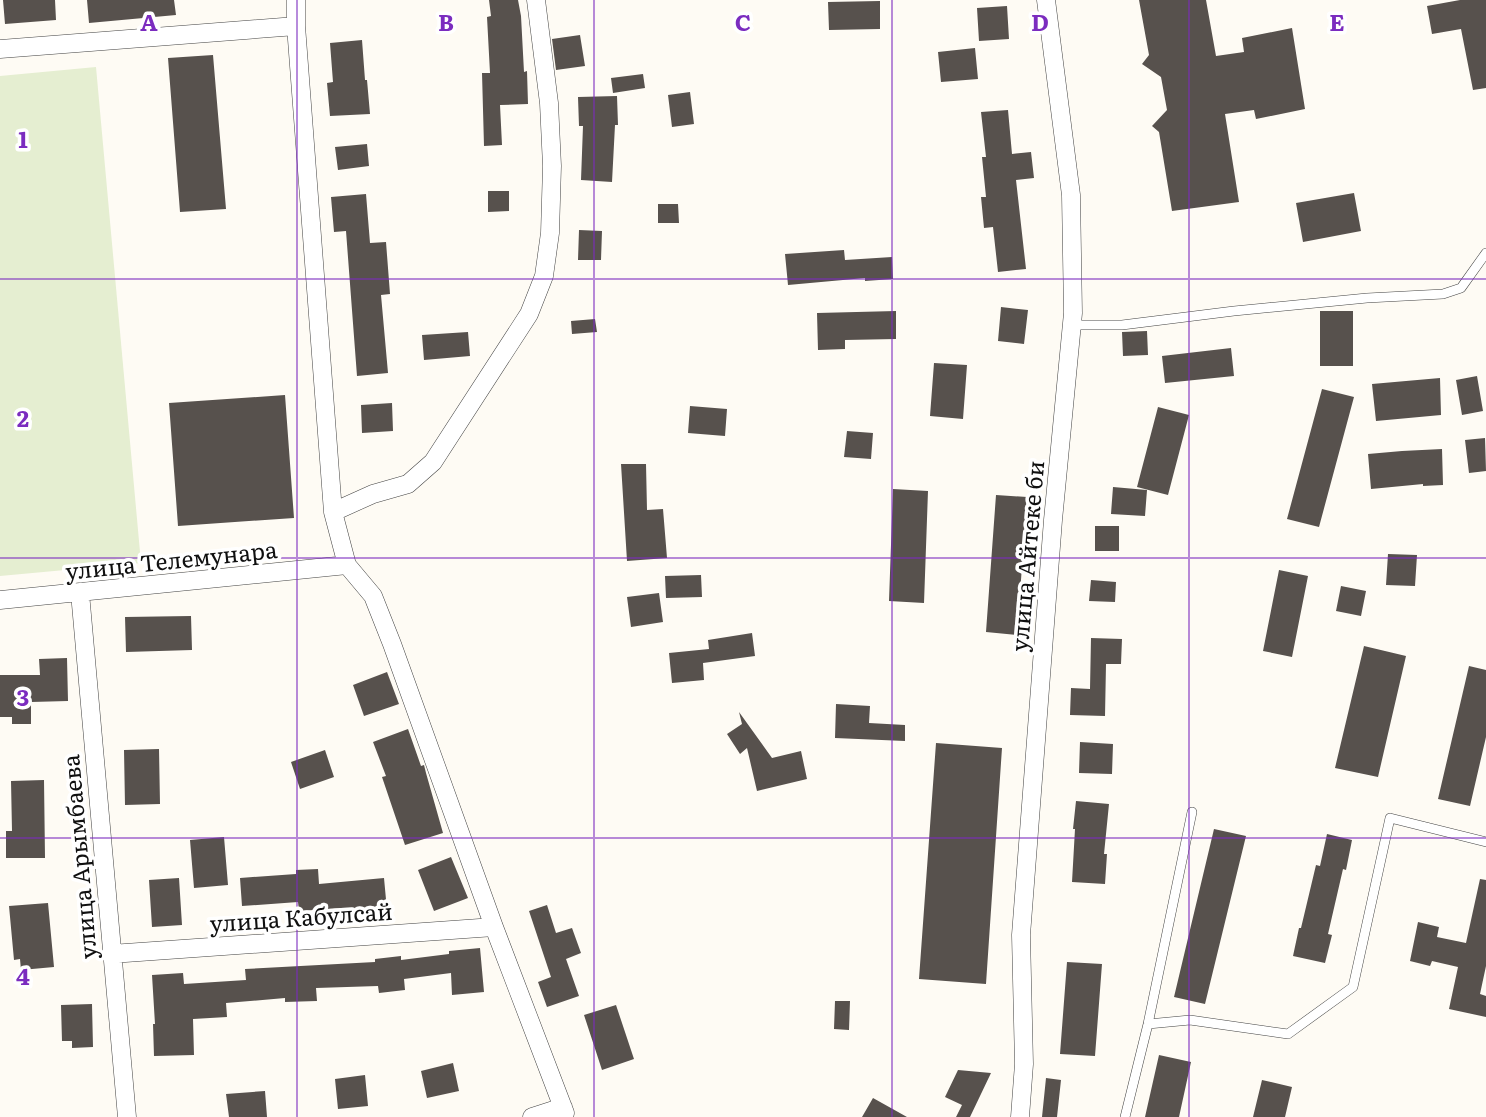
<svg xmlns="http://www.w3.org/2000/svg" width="1486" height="1117" font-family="Literata,serif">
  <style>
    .pitch { fill: #e5eed1 }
    .building { fill: #57514d }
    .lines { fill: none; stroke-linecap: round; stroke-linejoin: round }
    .service-casing { stroke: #434343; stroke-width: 10 }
    .minor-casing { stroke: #434343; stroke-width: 19 }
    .service { stroke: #fff; stroke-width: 9 }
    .minor { stroke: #fff; stroke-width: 18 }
    .grid { fill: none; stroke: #7b2cbf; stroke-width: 2; stroke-opacity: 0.55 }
    .labels { text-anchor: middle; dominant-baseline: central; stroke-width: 7; stroke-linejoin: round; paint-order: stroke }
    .street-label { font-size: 23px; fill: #101010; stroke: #fff }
    .grid-label { font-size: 23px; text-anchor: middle; font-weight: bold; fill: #7b2cbf; stroke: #fff; stroke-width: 7; stroke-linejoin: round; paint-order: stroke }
  </style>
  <rect width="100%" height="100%" fill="#fefbf4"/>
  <path class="pitch" d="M96,67L141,563L0,576V76Z"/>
  <path class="building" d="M3,0H55L56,20L5,24Z
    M87,0H174L176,15L89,23Z
    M489,0H518L521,16L524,72L527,71L528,104L500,105L502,145L484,146L482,73H490L487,17L491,16Z
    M1139,0H1206L1216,56L1244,52L1242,38L1292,28L1305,109L1256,119L1254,110L1225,114L1239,202L1172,211L1159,132L1152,126L1167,110L1161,77L1142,64L1149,55Z
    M1460,0H1486V88L1473,90L1461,29L1432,34L1427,6Z
    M880,1V29L829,30L828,2Z
    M1007,6L1009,39L979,41L977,8Z
    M580,35L585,66L556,70L552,39Z
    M362,40L365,80H367L370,114L330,116L327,83L333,82L330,43Z
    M975,48L978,79L941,82L938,52Z
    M213,55L226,209L180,212L168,58Z
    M643,74L645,88L613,93L611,78Z
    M690,92L694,124L672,127L668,95Z
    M617,96L618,125H615L612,182L581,180L583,126H579L578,97Z
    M1008,110L1012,154L1031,152L1034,178L1016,180L1026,269L998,272L993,227L984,228L981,197H986L982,157H986L981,112Z
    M367,144L369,166L338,170L335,147Z
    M488,191H509V211L488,212Z
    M1354,193L1361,231L1303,242L1296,203Z
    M366,194L370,243L386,242L390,294L381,295L388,373L357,376L346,231L334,232L331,197Z
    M658,204H678L679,223H658Z
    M579,230L602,231L601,260H578Z
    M844,250L845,260L892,257L893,279L865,281V278L788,285L785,254Z
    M1001,307L1028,310L1024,344L998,341Z
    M896,311V339L845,340V349L818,350L817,313Z
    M1320,311H1353V366H1320Z
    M595,319L597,332L572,334L571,321Z
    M1147,331L1148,355L1123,356L1122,332Z
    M468,332L470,356L424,360L422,335Z
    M1231,348L1234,376L1165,383L1162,356Z
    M934,363L967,365L963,419L930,416Z
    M1477,376L1483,411L1462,415L1456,380Z
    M1440,378L1441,415L1376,421L1372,384Z
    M1322,389L1354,397L1319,527L1287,519Z
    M285,395L294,518L178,526L169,403Z
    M392,403L393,431L362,433L361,405Z
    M690,406L727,409L725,436L688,433Z
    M1158,407L1189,415L1168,495L1137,487Z
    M847,431L873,433L871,459L844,457Z
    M1485,438L1486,471L1469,473L1465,440Z
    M1442,449L1443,485L1423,486V484L1371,489L1368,454L1402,451Z
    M621,464H646L647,510L663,509L667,558L627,561Z
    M1113,487L1147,490L1145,516L1111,514Z
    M893,489L928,491L924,603L889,601Z
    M996,495L1027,497L1017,635L986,632Z
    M1095,526H1119V551H1095Z
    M1388,554L1417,555L1415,586L1386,585Z
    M1279,570L1308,576L1292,657L1263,651Z
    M701,575L702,597L666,598L665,576Z
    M1091,580L1116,582L1115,602L1089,601Z
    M1341,586L1366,591L1361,616L1336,611Z
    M659,593L663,622L631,627L627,597Z
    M191,616L192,650L126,652L125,617Z
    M752,633L755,656L703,663L704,680L672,683L669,653L709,649L708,640Z
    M1091,638L1122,639L1121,664H1106L1105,716L1070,715L1071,688L1090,689Z
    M1364,646L1406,656L1378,777L1335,768Z
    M67,658L68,701L31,702V724H12V717H0V675H40L39,659Z
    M1469,666L1486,670V737L1470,806L1438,799Z
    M387,672L399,704L364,716L353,685Z
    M836,704L870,706L869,723L905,725V741L835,738Z
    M739,712L772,758L801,751L807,779L757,791L747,748L740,754L727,734L742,724Z
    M408,729L421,766L424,765L426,773L443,833L405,845L382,777L386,776L373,742Z
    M1080,742L1113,744L1112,774L1079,773Z
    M936,743L1002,748L986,984L919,979Z
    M159,749L160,804L125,805L124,750Z
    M325,750L334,777L300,789L291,762Z
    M44,780L45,858H6V831H12L11,781Z
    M1076,801L1109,804L1104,854H1107L1105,884L1072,882L1075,829H1073Z
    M1214,829L1246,836L1205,1004L1174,997Z
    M1327,834L1352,840L1346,870L1343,869L1328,934L1332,935L1325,963L1293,956L1299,928H1301L1316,865L1320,866Z
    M224,837L228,885L194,888L190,840Z
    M451,857L468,898L434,911L418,870Z
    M318,869L319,884L384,878L388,921L372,922L370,910L343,913L342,908L299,911L298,902L242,906L240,878L296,874V870Z
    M179,878L182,925L152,927L149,880Z
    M1480,879L1486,880V966L1480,994L1486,996V1017L1449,1009L1458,967L1432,961L1430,966L1410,961L1418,922L1439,927L1437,937L1466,943Z
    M48,903L54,967L21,970L20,959L14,960L9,906Z
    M547,905L556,933L572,928L581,953L566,959L579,996L547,1007L538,982L551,977L529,911Z
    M480,948L484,992L452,995L451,973L404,979L405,990L379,993L378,986L316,988L317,1001L285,1002V998L226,1003L227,1017L193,1019L194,1055L154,1056L153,1024H155L152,975L183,973L184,984L246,980L245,969L375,962V959L401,956V960L449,954V951Z
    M1067,962L1102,964L1095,1056L1060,1054Z
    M835,1001H850L849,1030L834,1029Z
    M92,1004L93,1047L72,1048V1041H62L61,1005Z
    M616,1005L634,1059L602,1070L584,1015Z
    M1159,1055L1191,1062L1179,1117H1145Z
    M453,1063L459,1091L427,1098L421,1071Z
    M958,1070L991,1073L970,1117H956L962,1105L945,1097Z
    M365,1075L368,1106L338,1109L335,1079Z
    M1046,1078L1061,1080L1057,1117H1042Z
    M1262,1080L1292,1087L1285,1117H1253Z
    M265,1091L267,1117H229L226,1094Z
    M873,1098L907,1117H862Z"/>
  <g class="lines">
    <defs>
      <path id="service" d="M1072,325H1122L1234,311L1367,298L1443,294L1461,288L1486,253
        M1148,1024L1190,1020L1288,1034L1353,987L1390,818L1486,842
        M1125,1117L1148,1024L1192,812"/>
      <path id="minor" d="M296,26V0
        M0,49L296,26L333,512L347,565L373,596L392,644L494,927L565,1113
        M333,512L373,494L408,484L433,462L529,314L544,276L550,233L552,166L549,103L536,0
        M80,593L127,1117
        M0,600L347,565
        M111,954L494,927
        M532,1117L563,1107
        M1020,1117L1024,1064L1021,935L1053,520L1073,313L1071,195L1046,0"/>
    </defs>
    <use href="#service" class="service-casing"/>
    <use href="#minor" class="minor-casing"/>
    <use href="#service" class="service"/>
    <use href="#minor" class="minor"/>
  </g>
  <path class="grid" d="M297,0V1117M594,0V1117M892,0V1117M1189,0V1117M0,279H1486M0,558H1486M0,838H1486"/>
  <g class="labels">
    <g class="street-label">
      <text transform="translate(1026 556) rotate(-85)">улица Айтеке би</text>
      <text transform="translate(171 559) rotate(-6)">улица Телемунара</text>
      <text transform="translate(78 857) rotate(-95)">улица Арымбаева</text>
      <text transform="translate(301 916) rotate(-4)">улица Кабулсай</text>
    </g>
  </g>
  <g class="grid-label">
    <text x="149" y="31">A</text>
    <text x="446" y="31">B</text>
    <text x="743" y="31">C</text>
    <text x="1040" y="31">D</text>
    <text x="1337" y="31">E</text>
    <text x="23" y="148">1</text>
    <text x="23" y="427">2</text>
    <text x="23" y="706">3</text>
    <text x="23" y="985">4</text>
  </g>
</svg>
